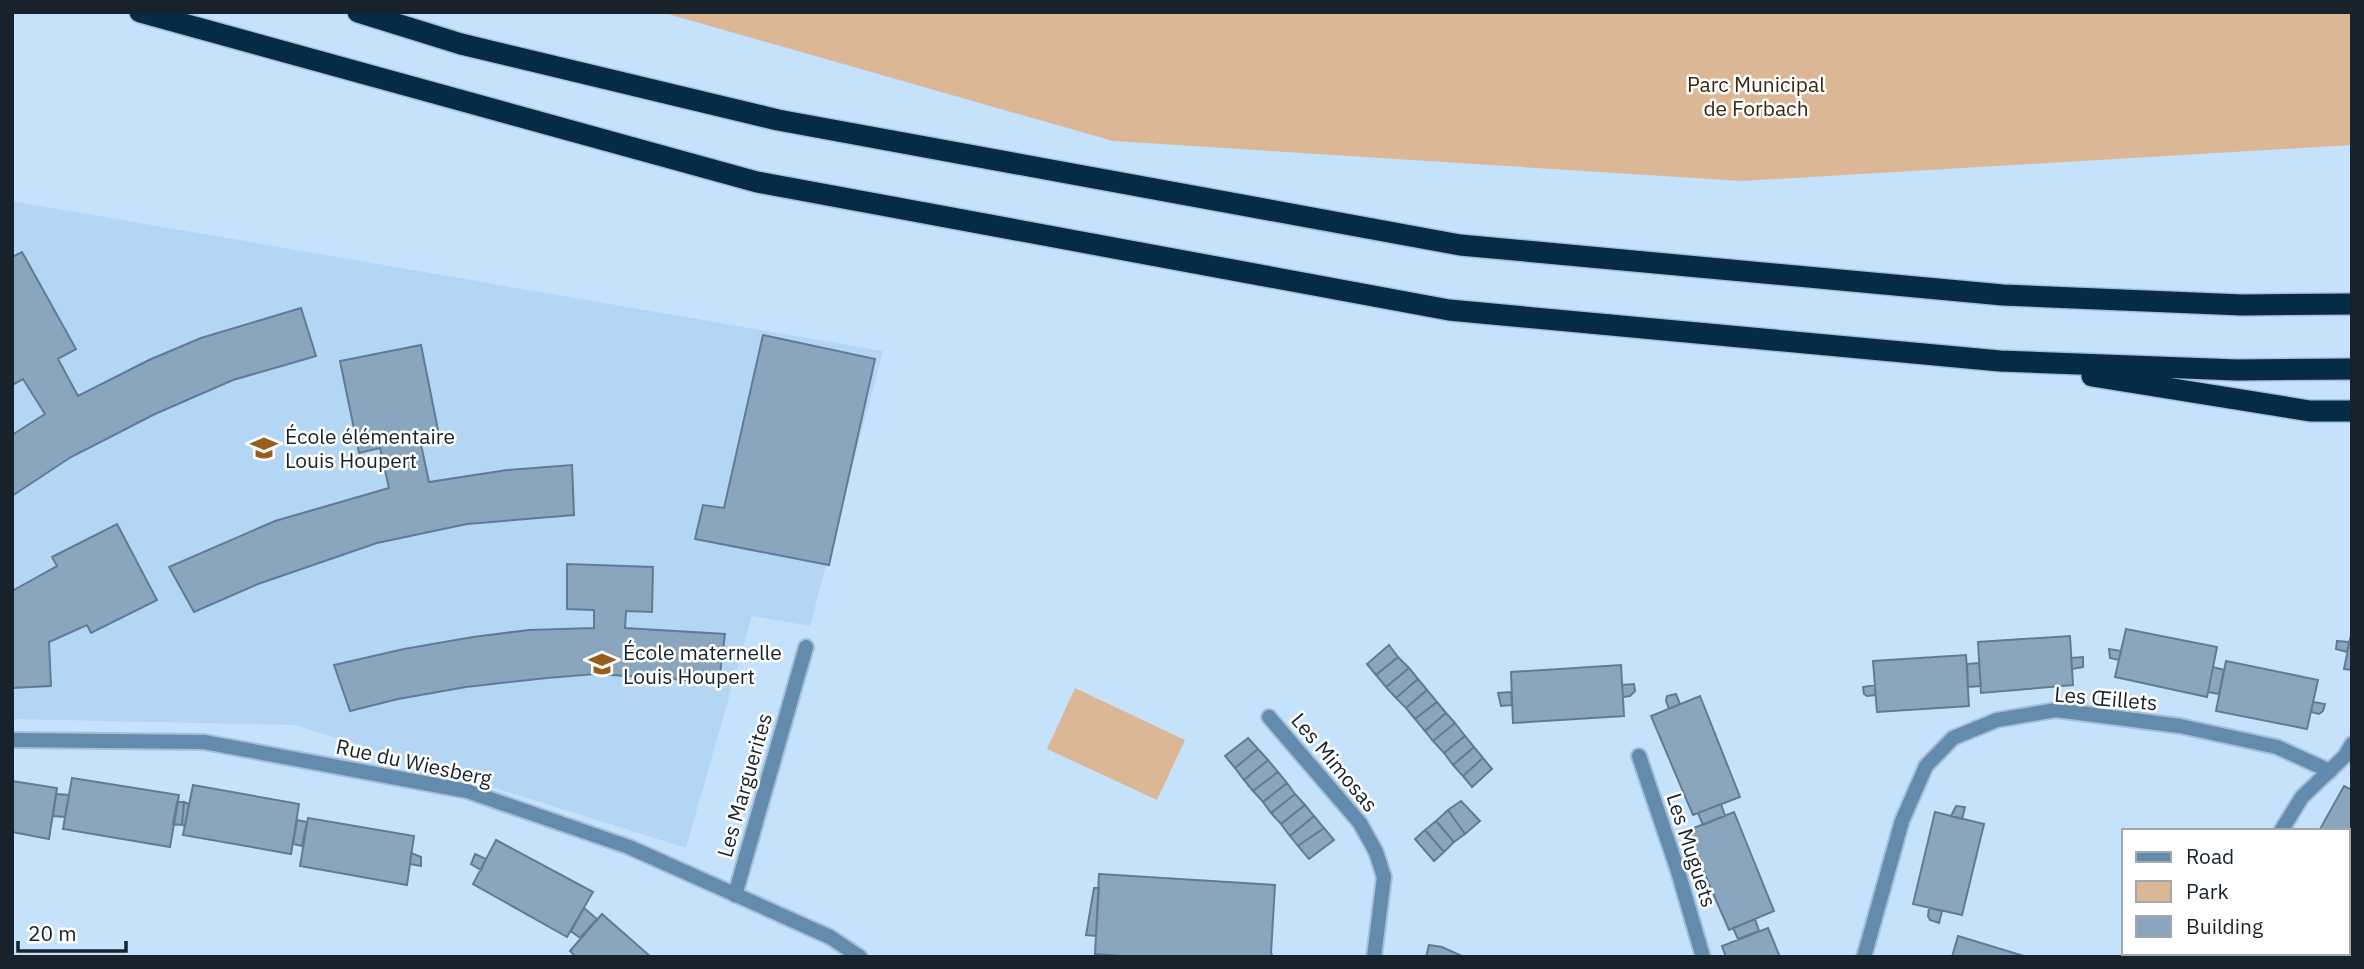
<svg xmlns="http://www.w3.org/2000/svg" width="2364" height="969" font-family="'IBM Plex Sans',sans-serif">
  <style>
    .built { fill: #b3d6f5 }
    .green { fill: #dcb795 }
    .building { fill: #8aa6be; stroke: #607b93; stroke-width: 2 }
    .lines { fill: none; stroke-linecap: round; stroke-linejoin: round }
    .lane-casing { stroke: #a6bfd6; stroke-width: 18 }
    .street-casing { stroke: #a6bfd6; stroke-width: 18 }
    .highway-casing { stroke: #a6bfd6; stroke-width: 24 }
    .lane { stroke: #628bae; stroke-width: 14 }
    .street { stroke: #628bae; stroke-width: 14 }
    .highway { stroke: #062b44; stroke-width: 21 }
    .labels { text-anchor: middle; dominant-baseline: central; stroke-width: 5; stroke-linejoin: round; paint-order: stroke }
    .park-label { font-size: 21px; fill: #3d260f; stroke: #fff }
    .poi-label { font-size: 21px; fill: #17222b; stroke: #fff; text-anchor: start }
    .street-label { font-size: 21px; fill: #17222b; stroke: #fff }
  </style>
  <rect width="100%" height="100%" fill="#c5e2fc"/>
  <path class="built" d="M12,201L883,351L810,626L752,616L686,848L295,725L12,719Z"/>
  <path class="green" d="M661,12H2352V145L1742,181L1113,141Z
    M1075,688L1185,740L1157,800L1047,749Z"/>
  <path class="building" d="M22,252L76,349L58,359L78,396L149,360L201,338L301,308L316,356L233,380L155,414L71,457L12,496V435L45,414L23,379L12,385V257Z
    M763,335L875,359L829,565L695,539L703,505L724,508Z
    M421,345L439,435L420,440L429,482L507,470L572,465L574,515L467,524L377,543L258,584L194,612L169,567L275,521L389,488L380,448L359,453L340,361Z
    M117,524L157,600L91,633L87,625L49,642L51,686L12,688V591L57,566L52,557Z
    M567,564L653,567L652,612L626,611L625,628L725,634L719,682L595,674L547,678L466,687L398,699L350,711L334,665L404,649L473,637L529,630L594,628V610L567,609Z
    M2126,629L2217,647L2207,697L2115,677Z
    M2352,630V670L2344,669Z
    M2070,636L2073,685L1981,693L1978,642Z
    M2337,641L2349,642L2347,652L2336,649Z
    M1389,645L1398,657L1376,675L1367,664Z
    M2109,649L2121,651L2119,660L2110,658Z
    M1966,655L1969,706L1877,712L1873,661Z
    M1398,657L1409,668L1386,687L1376,675Z
    M2083,657V667L2072,669L2071,658Z
    M2226,661L2318,680L2307,729L2216,711Z
    M1979,663L1981,686L1968,687L1967,664Z
    M1621,665L1624,716L1513,723L1511,672Z
    M2213,667L2224,670L2219,694L2208,692Z
    M1409,668L1418,679L1396,698L1386,687Z
    M1418,679L1427,690L1406,708L1396,698Z
    M1634,684L1635,691L1630,696L1623,697L1622,685Z
    M1875,685V695L1867,696L1864,694L1863,687Z
    M1427,690L1437,702L1415,719L1406,708Z
    M1511,692L1512,705L1501,706L1498,693Z
    M1676,694L1680,704L1669,709L1666,701L1667,696Z
    M1700,696L1740,797L1693,815L1651,716Z
    M1437,702L1446,713L1425,731L1415,719Z
    M2313,702L2325,704L2323,711L2319,714L2311,712Z
    M1446,713L1455,723L1433,741L1425,731Z
    M1455,723L1465,736L1444,753L1433,741Z
    M1465,736L1474,747L1453,765L1444,753Z
    M1248,738L1258,749L1235,768L1225,756Z
    M1474,747L1483,758L1463,776L1453,765Z
    M1258,749L1268,760L1244,780L1235,768Z
    M1483,758L1492,769L1472,787L1463,776Z
    M1268,760L1278,772L1253,791L1244,780Z
    M1278,772L1287,783L1263,802L1253,791Z
    M72,778L179,795L170,847L63,829Z
    M12,781L57,788L49,839L12,832Z
    M1287,783L1295,794L1271,813L1263,802Z
    M193,785L299,804L291,854L183,835Z
    M2344,786L2352,790V876L2348,882V831H2319Z
    M56,794L69,795L65,817L53,816Z
    M1295,794L1305,805L1281,824L1271,813Z
    M1461,801L1480,821L1465,834L1448,810Z
    M177,802H184L182,825L173,824Z
    M184,802L189,804L185,826L182,825Z
    M1721,804L1725,816L1703,825L1698,813Z
    M1305,805L1314,816L1290,836L1281,824Z
    M1956,806L1965,807L1962,819L1951,816Z
    M1448,810L1465,834L1454,842L1436,821Z
    M1734,812L1774,911L1729,930L1686,831Z
    M1935,812L1984,824L1962,915L1913,904Z
    M1314,816L1324,828L1298,846L1290,836Z
    M308,818L414,836L407,885L300,866Z
    M297,820L307,822L302,846L293,844Z
    M1436,821L1454,842L1444,852L1425,830Z
    M1324,828L1334,840L1309,859L1298,846Z
    M1425,830L1444,852L1434,861L1415,839Z
    M496,840L593,892L567,937L473,884Z
    M411,853L421,857V866L410,864Z
    M475,854L486,859L481,870L471,864Z
    M1099,874L1275,885L1271,953L1273,957H1135L1095,954Z
    M1094,888H1099L1096,936L1086,935Z
    M584,908L597,919L580,938L571,931Z
    M1929,908L1942,911L1939,923L1930,920L1928,916Z
    M602,914L651,957H576L570,951Z
    M1755,919L1759,931L1738,939L1733,928Z
    M1768,928L1780,957H1726L1722,946Z
    M1958,936L2027,957H1952Z
    M1429,945L1442,947L1464,957H1426Z
    M2238,953H2294L2292,957H2245Z"/>
  <g class="lines">
    <defs>
      <path id="lane" d="M1269,717L1360,823L1376,852L1384,877L1374,957
        M1639,756L1677,868L1703,957
        M735,895L806,647
        M1864,957L1902,821L1926,766L1953,738L1997,720L2056,710L2180,726L2277,747L2330,771"/>
      <path id="street" d="M12,740L204,742L467,791L629,847L830,937L860,957
        M2281,831L2302,797L2345,756L2352,744
        M2207,957V953"/>
      <path id="highway" d="M140,12L757,182L1449,310L2000,361L2237,370L2352,369
        M358,12L461,44L778,120L1460,245L2003,295L2242,305L2352,304
        M2092,376L2310,411H2352"/>
    </defs>
    <use href="#lane" class="lane-casing"/>
    <use href="#street" class="street-casing"/>
    <use href="#highway" class="highway-casing"/>
    <use href="#lane" class="lane"/>
    <use href="#street" class="street"/>
    <use href="#highway" class="highway"/>
  </g>
  <defs>
    <symbol id="school-bare" viewBox="-9 -9 18 18"><path d="M0-5L7-2L0 1L-7-2ZM-4 1L0 2.5L4 1V4Q0 6-4 4Z" fill="#985e1c" stroke="#fff" stroke-width="2.5" paint-order="stroke"/></symbol>
  </defs>
  <g fill-rule="evenodd">
    <use href="#school-bare" x="245" y="429" width="38" height="38"/>
    <use href="#school-bare" x="583" y="645" width="38" height="38"/>
  </g>
  <g class="labels">
    <g class="park-label">
      <text x="1756" y="84">Parc Municipal<tspan x="1756" dy="24">de Forbach</tspan></text>
    </g>
    <g class="poi-label">
      <text x="285" y="436">École élémentaire<tspan x="285" dy="24">Louis Houpert</tspan></text>
      <text x="623" y="652">École maternelle<tspan x="623" dy="24">Louis Houpert</tspan></text>
    </g>
    <g class="street-label">
      <text transform="translate(2106 698) rotate(5)">Les Œillets</text>
      <text transform="translate(414 762) rotate(12)">Rue du Wiesberg</text>
      <text transform="translate(1335 762) rotate(50)">Les Mimosas</text>
      <text transform="translate(744 785) rotate(-74)">Les Marguerites</text>
      <text transform="translate(1692 850) rotate(72)">Les Muguets</text>
    </g>
  </g>
  <rect width="2364" height="969" fill="none" stroke="#17222b" stroke-width="28"/>
  <rect x="2122" y="829" width="228" height="126" fill="#ffffff" stroke="#a2a7aa" stroke-width="2"/>
  <rect x="2136" y="852" width="35" height="10" fill="#628bae" stroke="#a2a7aa" stroke-width="2"/>
  <text x="2186" y="864" font-size="21" fill="#17222b">Road</text>
  <rect x="2136" y="881" width="35" height="21" fill="#dcb795" stroke="#a2a7aa" stroke-width="2"/>
  <text x="2186" y="899" font-size="21" fill="#17222b">Park</text>
  <rect x="2136" y="916" width="35" height="21" fill="#8aa6be" stroke="#a2a7aa" stroke-width="2"/>
  <text x="2186" y="934" font-size="21" fill="#17222b">Building</text>
  <path d="M18 941v10h108v-10" fill="none" stroke="#17222b" stroke-width="3.5"/>
  <text x="28" y="941" font-size="21" fill="#17222b" stroke="#ffffff" stroke-width="5" paint-order="stroke">20 m</text>
</svg>
